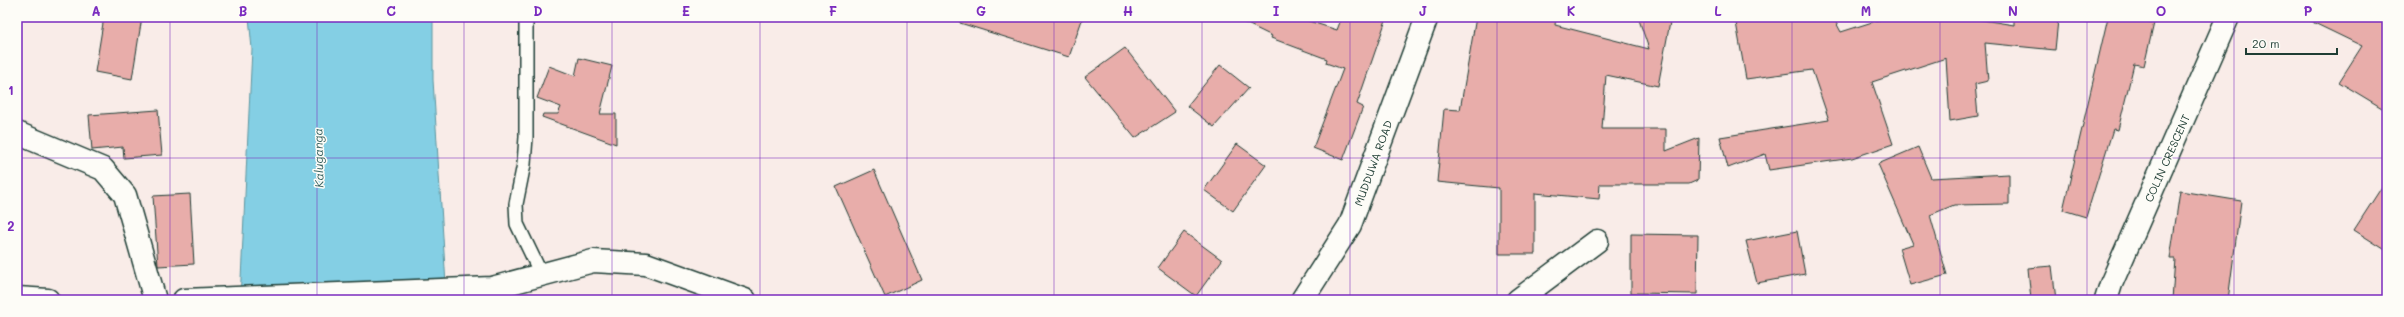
<svg xmlns="http://www.w3.org/2000/svg" width="2404" height="317" font-family="Mali,sans-serif">
  <style>
    .water { fill: #84cfe4; stroke: #5c959e }
    .building { fill: #e8adaa; stroke: #1f3d34 }
    .lines { fill: none; stroke-linecap: round; stroke-linejoin: round }
    .service-casing { stroke: #1f3d34; stroke-width: 16 }
    .minor-casing { stroke: #1f3d34; stroke-width: 25 }
    .tertiary-casing { stroke: #1f3d34; stroke-width: 25 }
    .primary-casing { stroke: #1f3d34; stroke-width: 25 }
    .service { stroke: #fdfcf7; stroke-width: 13 }
    .minor { stroke: #fdfcf7; stroke-width: 22 }
    .tertiary { stroke: #fdfcf7; stroke-width: 22 }
    .primary { stroke: #fdfcf7; stroke-width: 22 }
    .grid { fill: none; stroke: #7b2cbf; stroke-width: 1; stroke-opacity: 0.55 }
    .labels { text-anchor: middle; dominant-baseline: central; stroke-width: 3; stroke-linejoin: round; paint-order: stroke }
    .street-label { font-size: 11px; fill: #1f3d34; stroke: #fdfcf7 }
    .water-label { font-size: 12px; font-style: italic; fill: #386260; stroke: #fdfcf7 }
    .neatline { fill: none; stroke: #7b2cbf; stroke-width: 1.5 }
    .grid-label { font-size: 13px; text-anchor: middle; font-weight: bold; fill: #7b2cbf }
  </style>
  <rect width="100%" height="100%" fill="#f9ece8"/>
  <filter id="ink" filterUnits="userSpaceOnUse"><feTurbulence type="fractalNoise" baseFrequency=".025" numOctaves="2"/><feDisplacementMap in="SourceGraphic" scale="8" xChannelSelector="R" yChannelSelector="G"/><feConvolveMatrix kernelMatrix="1 2 1 2 8 2 1 2 1" color-interpolation-filters="sRGB"/></filter>
  <g filter="url(#ink)">
    <path class="water" d="M249,17H433V80L447,300H240L252,49Z"/>
    <path class="building" d="M104,17H142L132,79L95,72Z
      M960,17H1083L1069,57L960,23Z
      M1233,17H1296L1337,30L1342,17H1387L1357,104L1363,107L1343,160L1313,148L1343,69L1326,63L1327,59L1271,38L1272,36Z
      M1476,17H1556L1555,25L1649,49L1638,17H1671L1658,86L1606,75L1602,129H1666V151L1699,138L1698,180L1689,184H1600L1599,199L1535,193V254H1499V188L1437,182L1444,109L1460,110Z
      M1735,17H1833L1841,32L1888,17H1964L2014,25V17L2058,20L2055,50L1985,43L1988,81L1975,84L1978,116L1950,121L1946,58L1872,82L1893,144L1852,158L1769,170L1765,154L1728,168L1720,137L1829,120L1812,70L1746,79Z
      M2108,17H2130L2154,23L2144,66L2134,64L2118,130L2113,129L2086,217L2063,210Z
      M2302,17H2387V111L2339,82L2362,46Z
      M1125,48L1175,112L1135,138L1085,77Z
      M579,58L612,66L600,114H616V144L542,117L543,114H558L561,107L537,98L549,66L575,76Z
      M1220,65L1249,88L1214,127L1187,106Z
      M158,110L162,155L124,158L123,147L92,150L89,115Z
      M1237,144L1266,165L1233,211L1204,190Z
      M1918,147L1931,178L2009,174V204L1954,205L1930,215L1947,275L1910,285L1899,248L1913,244L1878,164Z
      M874,170L922,280L885,297L836,187Z
      M2387,179V251L2354,230Z
      M2180,191L2241,201L2228,300H2172L2175,259H2170Z
      M190,194L194,264L158,266L153,196Z
      M1797,231L1805,274L1757,283L1746,241Z
      M1184,232L1222,260L1196,296L1158,268Z
      M1631,234L1698,235L1697,294L1631,293Z
      M2052,266L2056,300H2031L2028,268Z"/>
    <g class="lines">
      <defs>
        <path id="service" d="M526,17V137L524,164L516,204L517,224L542,276"/>
        <path id="minor" d="M17,133L103,169L125,195L155,300
          M1518,300L1597,241
          M2106,300L2111,284L2228,17"/>
        <path id="tertiary" d="M1302,300L1350,225L1427,17"/>
        <path id="primary" d="M17,298L48,300
          M184,300L492,288L593,261L646,264L745,300"/>
      </defs>
      <use href="#service" class="service-casing"/>
      <use href="#minor" class="minor-casing"/>
      <use href="#tertiary" class="tertiary-casing"/>
      <use href="#primary" class="primary-casing"/>
      <use href="#service" class="service"/>
      <use href="#minor" class="minor"/>
      <use href="#tertiary" class="tertiary"/>
      <use href="#primary" class="primary"/>
    </g>
  </g>
  <path class="grid" d="M170,17V300M317,17V300M464,17V300M612,17V300M760,17V300M907,17V300M1054,17V300M1202,17V300M1350,17V300M1497,17V300M1644,17V300M1792,17V300M1940,17V300M2087,17V300M2234,17V300M17,158H2387"/>
  <g class="labels">
    <g class="street-label">
      <text transform="translate(2167 158) rotate(-66)">COLIN CRESCENT</text>
      <text transform="translate(1373 163) rotate(-70)">MUDDUWA ROAD</text>
    </g>
    <g class="water-label">
      <text transform="translate(318 158) rotate(-91)">Kaluganga</text>
    </g>
  </g>
  <rect width="2404" height="317" fill="none" stroke="#fdfcf7" stroke-width="44"/>
  <path d="M2246 48v6h91v-6" fill="none" stroke="#1f3d34" stroke-width="2"/>
  <text x="2252" y="48" font-size="12" fill="#1f3d34" stroke="#fdfcf7" stroke-width="3" paint-order="stroke">20 m</text>
  <rect x="22" y="22" width="2360" height="273" class="neatline"/>
  <g class="grid-label">
    <text x="96" y="16">A</text>
    <text x="243" y="16">B</text>
    <text x="391" y="16">C</text>
    <text x="538" y="16">D</text>
    <text x="686" y="16">E</text>
    <text x="833" y="16">F</text>
    <text x="981" y="16">G</text>
    <text x="1128" y="16">H</text>
    <text x="1276" y="16">I</text>
    <text x="1423" y="16">J</text>
    <text x="1571" y="16">K</text>
    <text x="1718" y="16">L</text>
    <text x="1866" y="16">M</text>
    <text x="2013" y="16">N</text>
    <text x="2161" y="16">O</text>
    <text x="2308" y="16">P</text>
    <text x="11" y="95">1</text>
    <text x="11" y="231">2</text>
  </g>
</svg>
